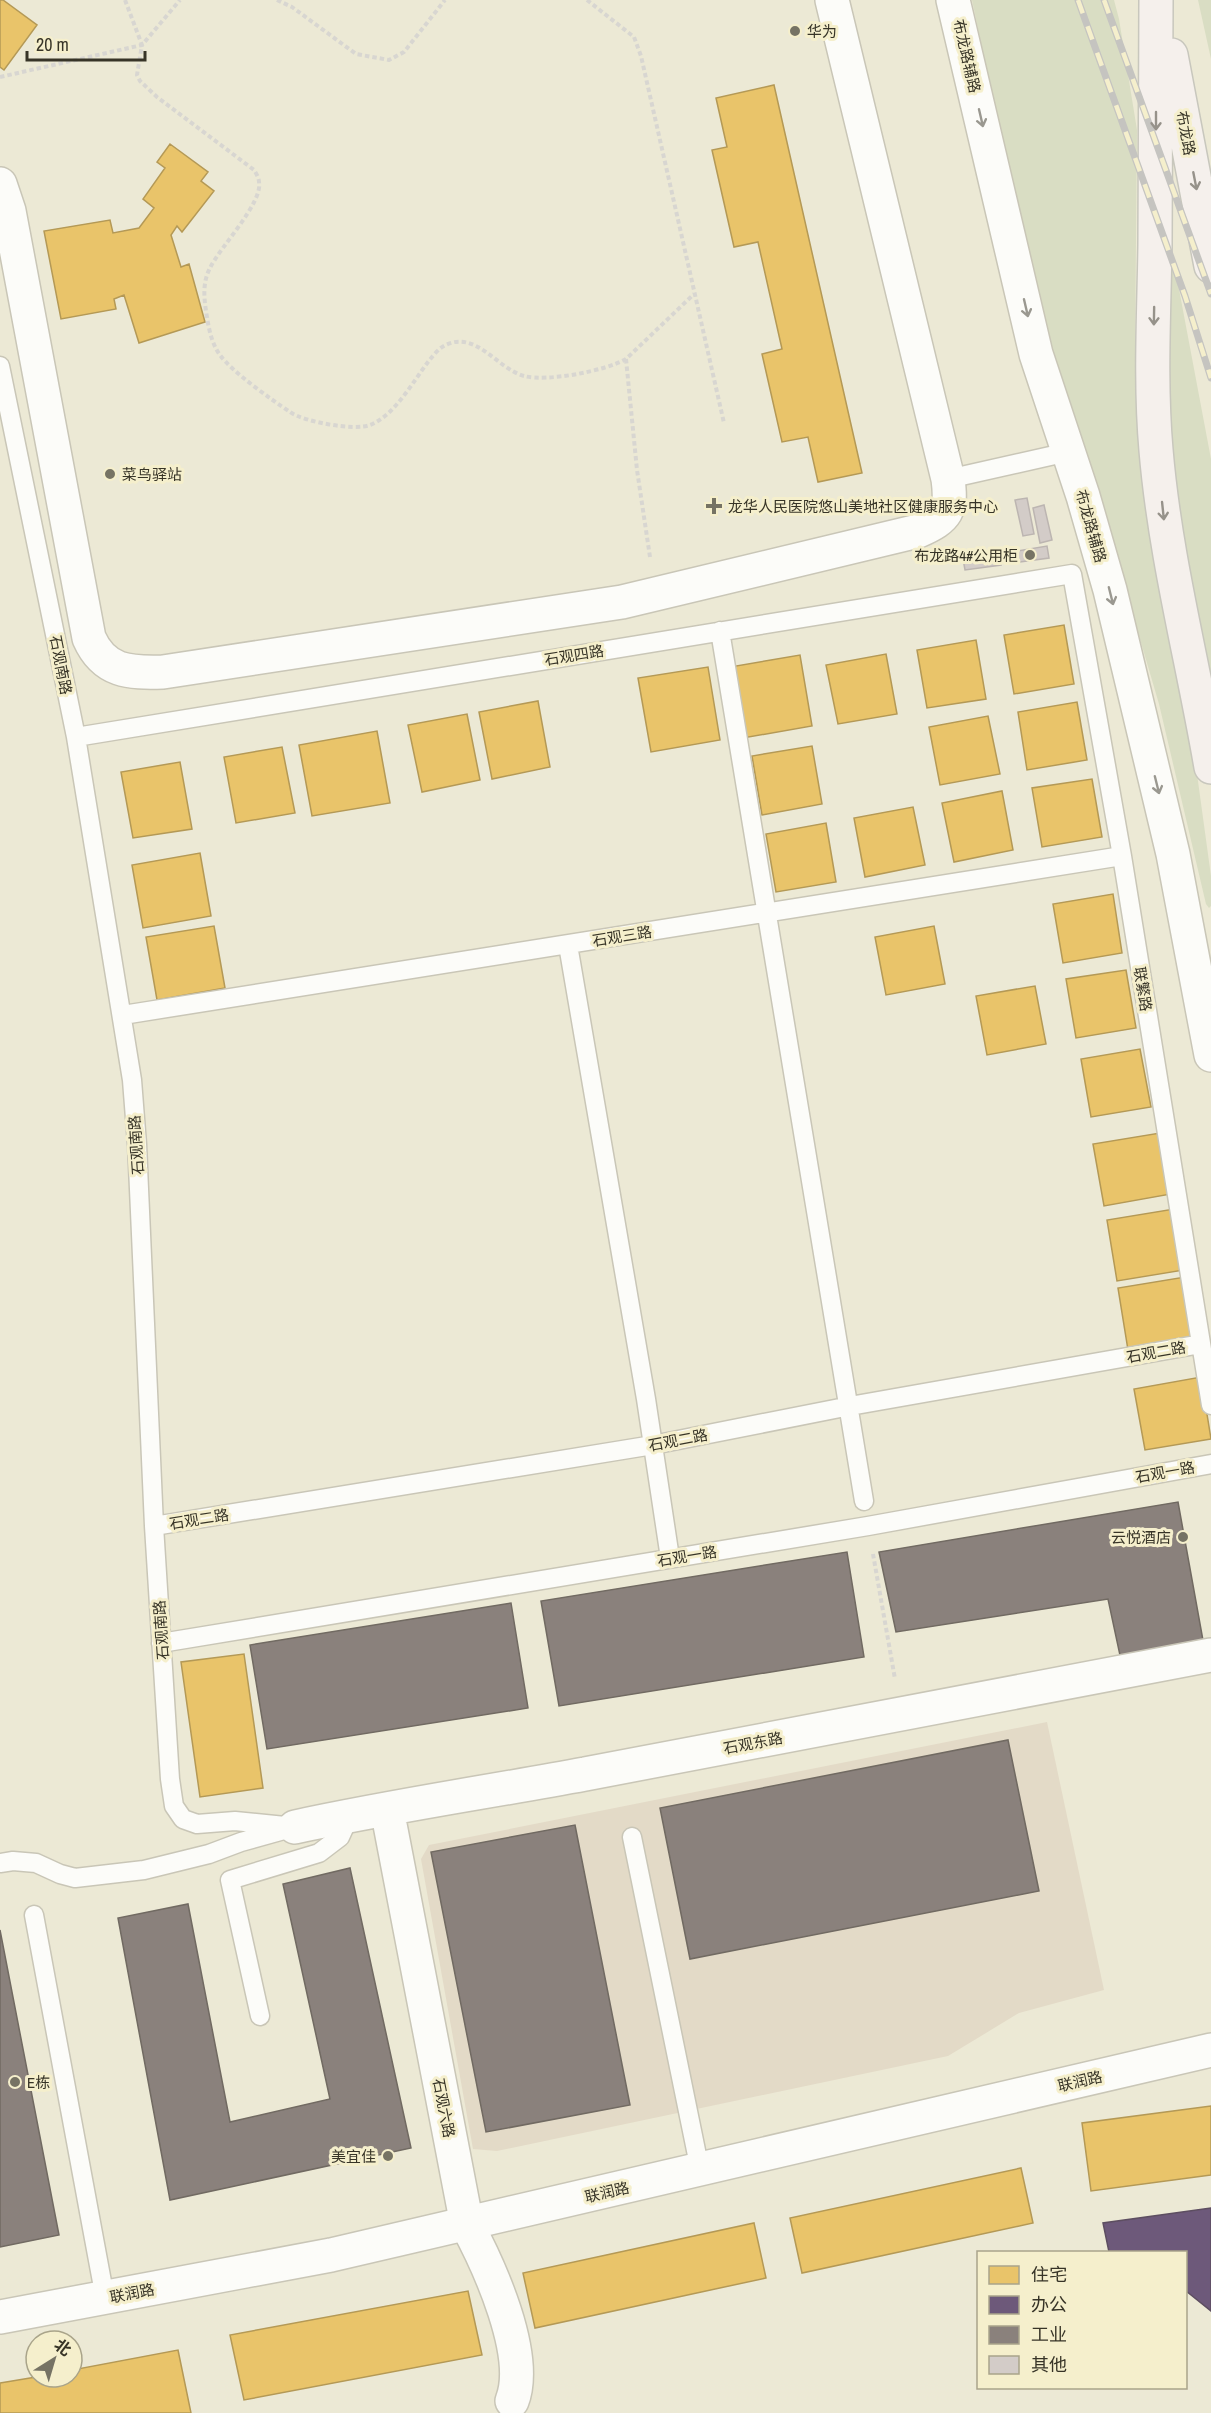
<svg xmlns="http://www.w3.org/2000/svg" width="1211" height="2413" font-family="'Archivo Narrow','Noto Sans SC',sans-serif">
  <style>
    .industrial { fill: #e3dac7 }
    .green { fill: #d9ddc3 }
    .homes { fill: #e9c46a; stroke: #b49956; stroke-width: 1.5 }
    .offices { fill: #6d597a; stroke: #5d4e61; stroke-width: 1.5 }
    .industry { fill: #8a817c; stroke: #716a62; stroke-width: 1.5 }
    .building { fill: #d3ccc8; stroke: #bcb5b1; stroke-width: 1.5 }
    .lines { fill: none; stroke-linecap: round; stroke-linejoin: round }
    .lane-casing { stroke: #c9c6b7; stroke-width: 21 }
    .street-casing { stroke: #c9c6b7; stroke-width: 36 }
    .secondary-casing { stroke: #c9c6b7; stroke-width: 36 }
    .primary-casing { stroke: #c8c7bd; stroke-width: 36 }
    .path { stroke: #d8d6d1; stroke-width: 4; stroke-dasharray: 4.5 3; stroke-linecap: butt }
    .lane { stroke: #fcfcf9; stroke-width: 18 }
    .street { stroke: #fcfcf9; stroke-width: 33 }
    .secondary { stroke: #fcfcf9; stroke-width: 33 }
    .primary { stroke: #f5f0ec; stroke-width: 33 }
    .rail-casing { stroke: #c5c4c0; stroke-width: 7 }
    .rail { stroke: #f5efcc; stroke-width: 4.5; stroke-dasharray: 14; stroke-linecap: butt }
    .oneway { stroke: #9a9890 }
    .oneway2 { stroke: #96928a }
    .poi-dot { fill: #767364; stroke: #f5efcc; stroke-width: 2 }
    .labels { text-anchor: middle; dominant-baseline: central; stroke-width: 6; stroke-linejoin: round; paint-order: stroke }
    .poi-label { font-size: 15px; fill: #373427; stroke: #f5efcc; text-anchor: start }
    .street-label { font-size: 15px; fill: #373427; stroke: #f5efcc }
  </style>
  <rect width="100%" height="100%" fill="#ece9d5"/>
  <path class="industrial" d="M1047,1722L1104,1990L1019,2013L948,2056L497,2151L473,2149L421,1859L429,1845Z"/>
  <path class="green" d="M972,0H1114L1119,19L1137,130L1135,353L1140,452L1190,723L1211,876V906L1209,908L1206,904L1159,704L1113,547L1056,371L1001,138Z
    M1198,0H1211V59Z
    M1169,236L1211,459V676C1191,581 1173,489 1168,391C1165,339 1172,288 1169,236Z"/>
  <path class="homes" d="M0,0H3L37,25L4,70L0,67Z
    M774,85L862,473L818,482L808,437L782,442L762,354L782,349L758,242L734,247L712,150L727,147L716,98Z
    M170,144L208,172L201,181L214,191L182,232L177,226L171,235L181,267L189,264L205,322L139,343L124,295L114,299L116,309L61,319L44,231L110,220L113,233L139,228L154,208L143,199L165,168L157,162Z
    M1064,625L1074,684L1014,694L1004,635Z
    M976,640L986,699L927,708L917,650Z
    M886,654L897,714L838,724L826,665Z
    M800,655L812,726L743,738L730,667Z
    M708,667L720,740L651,752L638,678Z
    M538,701L550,767L492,779L479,712Z
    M1077,702L1087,760L1027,770L1018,712Z
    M467,714L480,780L422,792L408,725Z
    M988,716L1000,774L940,785L929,727Z
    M377,731L390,803L312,816L299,745Z
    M812,746L822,804L762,815L752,756Z
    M282,747L295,813L236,823L224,757Z
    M180,762L192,829L133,838L121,772Z
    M1092,779L1102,837L1042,847L1032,788Z
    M1002,791L1013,850L954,862L942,803Z
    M913,807L925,865L865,877L854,818Z
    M826,823L836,882L776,892L766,834Z
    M200,853L211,916L143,928L132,865Z
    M1113,894L1122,953L1063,963L1053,904Z
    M214,926L225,988L157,1000L146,937Z
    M934,926L945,984L886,995L875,937Z
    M1126,970L1136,1028L1076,1038L1066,979Z
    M1035,986L1046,1044L987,1055L976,996Z
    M1140,1049L1151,1107L1091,1117L1081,1059Z
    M1160,1133L1171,1194L1104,1206L1093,1144Z
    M1174,1209L1184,1270L1117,1281L1107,1220Z
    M1185,1277L1195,1338L1128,1350L1118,1288Z
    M1201,1377L1211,1439L1145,1450L1134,1389Z
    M244,1654L263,1788L200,1797L181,1662Z
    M1211,2106V2175L1091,2191L1082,2123Z
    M1021,2168L1033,2223L802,2273L790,2218Z
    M754,2223L766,2278L535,2328L523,2273Z
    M468,2291L482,2355L244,2400L230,2335Z
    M178,2350L191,2413H0V2383L36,2377H72V2370Z"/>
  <path class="offices" d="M1211,2208V2311L1186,2291V2252H1109L1103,2223Z"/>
  <path class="industry" d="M1178,1502L1204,1646L1121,1660L1108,1599L896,1632L879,1552Z
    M847,1552L864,1657L559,1706L541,1601Z
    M511,1603L528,1708L267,1749L250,1645Z
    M1008,1740L1039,1891L690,1959L660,1808Z
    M575,1825L630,2105L486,2132L431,1852Z
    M350,1868L411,2148L170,2200L118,1918L188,1904L230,2122L330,2099L283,1884Z
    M0,1930L59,2235L0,2247Z"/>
  <path class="building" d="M1027,498L1034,534L1023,536L1015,500Z
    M1044,505L1052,540L1040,543L1033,508Z
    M1047,546L1049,558L1012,563L1011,552Z
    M999,554L1001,565L965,570L963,559Z"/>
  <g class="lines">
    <defs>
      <path id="lane" d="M0,366L76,737L132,1080L137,1144L154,1526L170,1779L174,1806L183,1819L197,1824L235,1821L295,1827
        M948,479L1068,452
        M720,631L864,1501
        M76,737L1072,574L1122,856L1211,1405
        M568,945L646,1399L670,1558
        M123,1015L1122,856
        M154,1526L653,1445L850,1406L1201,1344
        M161,1643L868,1526L1211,1464
        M632,1837L700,2170
        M0,1863L13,1861L36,1863L60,1874L75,1878L144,1870L209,1854L241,1842L284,1830
        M34,1915L105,2298
        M260,2016L230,1880L319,1853L340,1837L350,1815"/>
      <path id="street" d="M0,184L9,211L89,638C104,672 129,673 163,672L622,602L918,531C948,518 952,510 948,479L832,0
        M387,1809L467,2225C489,2266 530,2355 512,2401
        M295,1827C391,1806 488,1792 585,1774C794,1735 1003,1696 1211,1655"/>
      <path id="secondary" d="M953,0L1036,354L1083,496L1110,590L1173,854L1211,1055
        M0,2317L331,2255L1211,2050"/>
      <path id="primary" d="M1156,0C1156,82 1156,164 1155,245C1154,313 1150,382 1156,450C1165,557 1193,662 1211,767
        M1171,55L1211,266"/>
    </defs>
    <use href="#lane" class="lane-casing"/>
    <use href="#street" class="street-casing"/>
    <use href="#secondary" class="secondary-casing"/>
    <use href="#primary" class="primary-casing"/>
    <path class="path" d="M125,0L142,45L137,75L140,81L157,97L254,170C256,173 259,178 259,182C263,203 220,247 210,268C202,283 204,300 207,317C209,330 212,344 220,355C232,372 272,400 290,412C304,422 355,431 370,425C395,415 412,383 428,362C433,356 439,347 448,344C477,332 498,369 524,376C547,382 605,371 626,359L694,294
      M277,0L292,7L356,54L389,60L404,52L445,0
      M587,0L634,37L641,56L724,423
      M0,77L142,45L180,0
      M626,359L637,470L650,557
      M873,1554L895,1679"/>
    <use href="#lane" class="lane"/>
    <use href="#street" class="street"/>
    <use href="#secondary" class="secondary"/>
    <use href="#primary" class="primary"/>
    <defs>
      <path id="rail" d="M1078,0L1185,296L1211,378
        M1104,0L1211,294"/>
    </defs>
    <use href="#rail" class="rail-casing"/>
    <use href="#rail" class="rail"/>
  </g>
  <defs><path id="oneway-shaft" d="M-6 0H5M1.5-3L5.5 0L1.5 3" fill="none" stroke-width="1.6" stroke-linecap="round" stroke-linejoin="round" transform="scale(1.5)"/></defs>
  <g class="oneway">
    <use href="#oneway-shaft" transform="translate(981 118) rotate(77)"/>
    <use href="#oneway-shaft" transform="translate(1026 308) rotate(77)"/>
    <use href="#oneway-shaft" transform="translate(1111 596) rotate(76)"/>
    <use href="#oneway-shaft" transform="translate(1157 785) rotate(76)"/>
  </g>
  <g class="oneway2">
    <use href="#oneway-shaft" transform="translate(1156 121) rotate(90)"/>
    <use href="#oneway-shaft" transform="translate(1195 181) rotate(79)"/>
    <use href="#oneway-shaft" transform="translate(1154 316) rotate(91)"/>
    <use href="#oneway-shaft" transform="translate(1163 511) rotate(84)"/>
  </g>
  <g class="poi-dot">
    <circle cx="795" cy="31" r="6"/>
    <circle cx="110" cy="474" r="6"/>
    <path d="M711 497h6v6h6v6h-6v6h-6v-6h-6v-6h6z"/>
    <circle cx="1030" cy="555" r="6"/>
    <circle cx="1183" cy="1537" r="6"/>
    <circle cx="15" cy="2082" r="6"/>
    <circle cx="388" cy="2156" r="6"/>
  </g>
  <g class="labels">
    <g class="poi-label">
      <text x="807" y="31">华为</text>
      <text x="122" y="474">菜鸟驿站</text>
      <text x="728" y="506">龙华人民医院悠山美地社区健康服务中心</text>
      <text x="1018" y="555" text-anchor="end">布龙路4#公用柜</text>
      <text x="1171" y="1537" text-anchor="end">云悦酒店</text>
      <text x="27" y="2082">E栋</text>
      <text x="376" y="2156" text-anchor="end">美宜佳</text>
    </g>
    <g class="street-label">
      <text transform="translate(967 56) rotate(77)">布龙路辅路</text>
      <text transform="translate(1186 133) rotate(79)">布龙路</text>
      <text transform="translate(1091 526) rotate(74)">布龙路辅路</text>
      <text transform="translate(574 655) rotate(-9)">石观四路</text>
      <text transform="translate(61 665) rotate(79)">石观南路</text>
      <text transform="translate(622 936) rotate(-9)">石观三路</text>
      <text transform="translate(1143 989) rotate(81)">联繁路</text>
      <text transform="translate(136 1145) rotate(-94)">石观南路</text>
      <text transform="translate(1156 1352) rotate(-10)">石观二路</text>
      <text transform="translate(678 1440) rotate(-11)">石观二路</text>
      <text transform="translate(1165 1472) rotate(-10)">石观一路</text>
      <text transform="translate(199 1519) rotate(-9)">石观二路</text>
      <text transform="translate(687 1556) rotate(-9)">石观一路</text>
      <text transform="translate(161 1630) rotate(-94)">石观南路</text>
      <text transform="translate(753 1743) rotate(-11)">石观东路</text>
      <text transform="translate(1080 2081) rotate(-13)">联润路</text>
      <text transform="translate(444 2108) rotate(79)">石观六路</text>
      <text transform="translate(607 2192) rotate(-13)">联润路</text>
      <text transform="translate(132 2293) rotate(-11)">联润路</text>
    </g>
  </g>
  <rect x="977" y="2251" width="210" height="138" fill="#f5efcc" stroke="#a9a48a" stroke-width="1.5"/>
  <rect x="989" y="2266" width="30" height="18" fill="#e9c46a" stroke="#a9a48a" stroke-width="1.5"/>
  <text x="1031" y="2281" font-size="18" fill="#373427">住宅</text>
  <rect x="989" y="2296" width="30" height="18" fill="#6d597a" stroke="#a9a48a" stroke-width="1.5"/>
  <text x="1031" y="2311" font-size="18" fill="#373427">办公</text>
  <rect x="989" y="2326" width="30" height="18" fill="#8a817c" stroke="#a9a48a" stroke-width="1.5"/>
  <text x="1031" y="2341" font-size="18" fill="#373427">工业</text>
  <rect x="989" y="2356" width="30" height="18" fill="#d3ccc8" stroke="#a9a48a" stroke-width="1.5"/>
  <text x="1031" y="2371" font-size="18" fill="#373427">其他</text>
  <g transform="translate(54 2359) rotate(37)"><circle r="28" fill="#f5efcc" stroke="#a9a48a" stroke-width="1.5"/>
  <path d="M0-4.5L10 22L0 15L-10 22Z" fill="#767364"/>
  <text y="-9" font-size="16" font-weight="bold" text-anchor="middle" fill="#373427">北</text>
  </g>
  <path d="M27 51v9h118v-9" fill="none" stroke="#373427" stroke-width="3"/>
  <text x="36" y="51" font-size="18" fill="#373427" stroke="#f5efcc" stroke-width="4.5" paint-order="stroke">20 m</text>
</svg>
